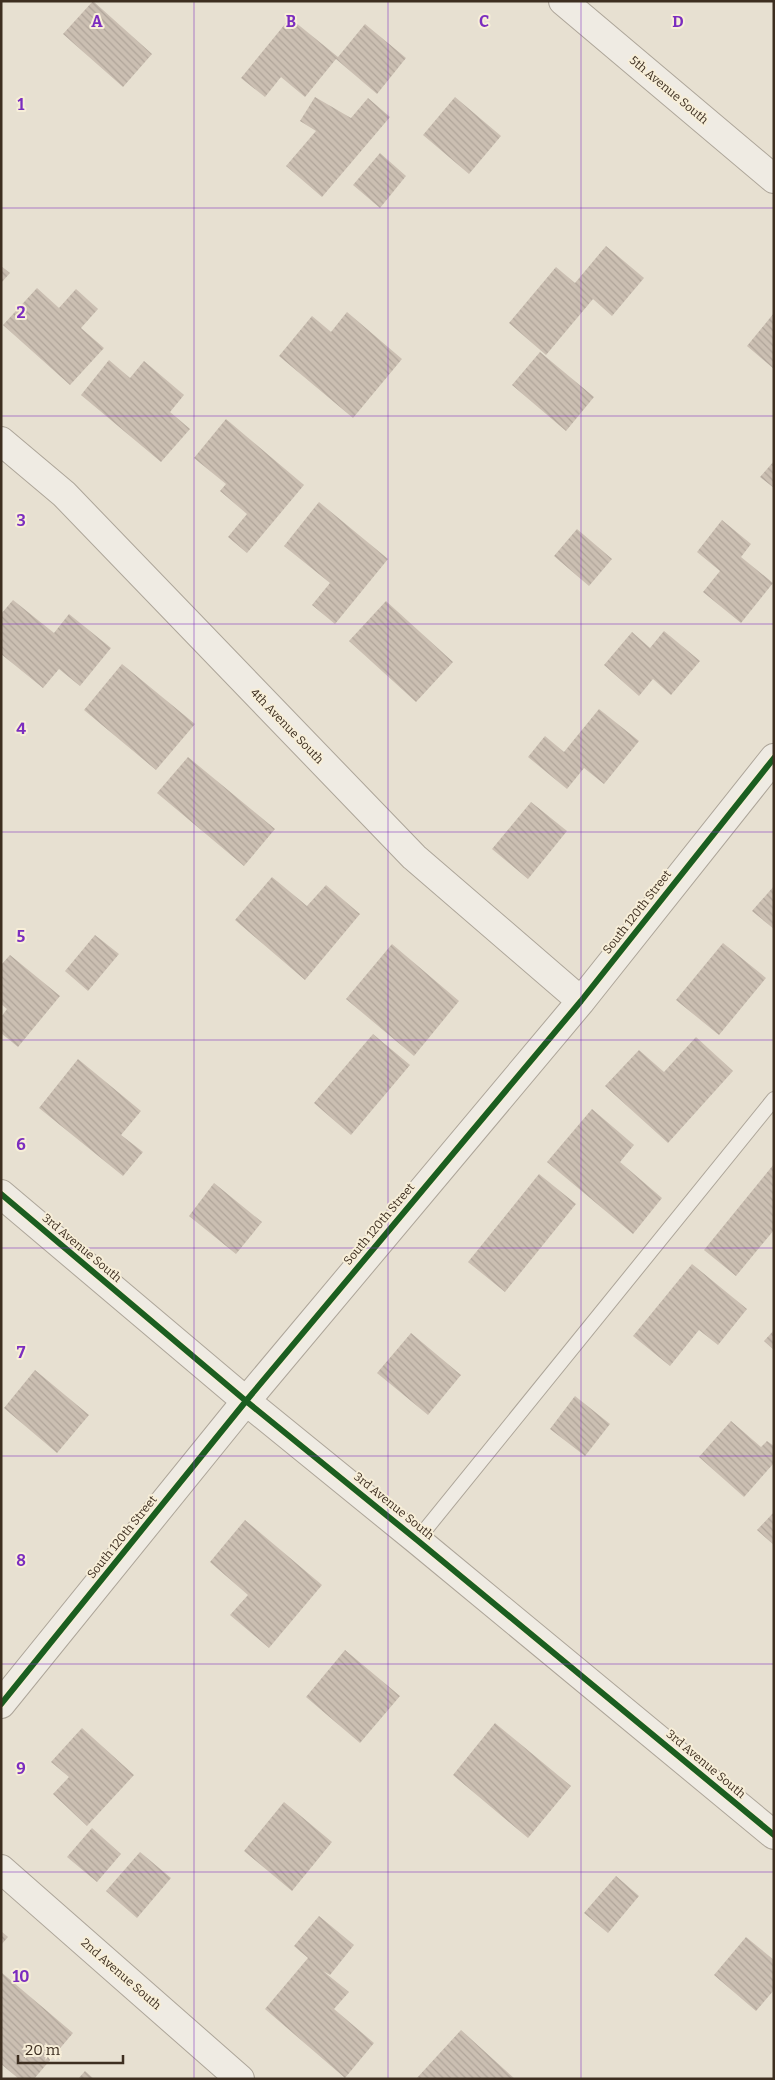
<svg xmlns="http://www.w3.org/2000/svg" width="775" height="2080" font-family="Bitter,serif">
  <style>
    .building { fill: url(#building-back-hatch) }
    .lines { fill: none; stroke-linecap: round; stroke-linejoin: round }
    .service-casing { stroke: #ada599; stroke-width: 16 }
    .minor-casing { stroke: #ada599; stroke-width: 30 }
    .tertiary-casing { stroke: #ada599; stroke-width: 30 }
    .service { stroke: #efebe3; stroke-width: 14 }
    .minor { stroke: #efebe3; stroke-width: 28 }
    .tertiary { stroke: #efebe3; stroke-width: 28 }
    .cycleway-casing { stroke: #f7eed8; stroke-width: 9 }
    .cycleway { stroke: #1b5e20; stroke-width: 6 }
    .grid { fill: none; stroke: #7b2cbf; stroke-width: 1; stroke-opacity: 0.55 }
    .labels { text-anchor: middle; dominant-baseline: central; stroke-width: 4; stroke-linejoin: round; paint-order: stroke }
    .street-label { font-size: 12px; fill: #3d2e20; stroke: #f7eed8 }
    .grid-label { font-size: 16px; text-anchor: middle; font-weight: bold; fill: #7b2cbf; stroke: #f7eed8; stroke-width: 4; stroke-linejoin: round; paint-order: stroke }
  </style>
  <defs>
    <pattern id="building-back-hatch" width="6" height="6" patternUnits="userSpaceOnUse" patternTransform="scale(1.25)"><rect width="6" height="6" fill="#cbbfb2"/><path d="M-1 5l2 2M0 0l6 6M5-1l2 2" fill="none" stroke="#afa499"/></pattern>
  </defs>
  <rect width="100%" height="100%" fill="#e7e0d1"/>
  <path class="building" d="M93,1L152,54L123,87L63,34Z
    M290,18L338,57L365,24L406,58L377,94L336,59L305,97L281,77L265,97L241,78Z
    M315,97L351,118L368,98L390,117L322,197L286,166L316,131L300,121Z
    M455,97L501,136L469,174L423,135Z
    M380,153L406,176L380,208L353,185Z
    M606,246L644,278L612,316L593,299L546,355L509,323L556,267L575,283Z
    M1,266L10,273L1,283Z
    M37,288L59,308L76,289L98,309L81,328L104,348L70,385L3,325Z
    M347,312L402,359L353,418L279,356L312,316L331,332Z
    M774,313V369L747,346Z
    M540,352L594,397L566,431L512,385Z
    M109,360L130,378L144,361L184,395L170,412L190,429L161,462L81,395Z
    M226,419L304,485L247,553L228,537L247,514L220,491L226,484L194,458Z
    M774,461V488L760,477Z
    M319,502L388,559L335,624L312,605L330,583L284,546Z
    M722,520L751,544L741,557L773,583L741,623L703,592L720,571L697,552Z
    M577,529L612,559L589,586L554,556Z
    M13,600L54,633L69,614L111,648L80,686L59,669L43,688L1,654V614Z
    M386,601L453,662L416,702L349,641Z
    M664,631L700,661L671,695L653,679L639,696L604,665L632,632L650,648Z
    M122,664L195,724L156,770L84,710Z
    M599,709L639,741L604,784L584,768L567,789L528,757L545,736L564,752Z
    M188,757L275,829L244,866L157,793Z
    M531,802L567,831L528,879L492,849Z
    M272,877L307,906L326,885L360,914L305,980L235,920Z
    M774,886V929L752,911Z
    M95,935L119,954L88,991L65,971Z
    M723,943L766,978L719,1035L676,1000Z
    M392,944L459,1001L414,1056L346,999Z
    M10,955L60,996L18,1047L1,1033V1017L7,1009L1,1004V965Z
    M373,1034L410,1065L351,1135L314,1103Z
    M696,1037L733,1071L668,1143L605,1086L639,1050L664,1072Z
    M78,1059L141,1111L121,1135L143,1152L123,1176L39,1108Z
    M592,1109L634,1145L620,1162L662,1198L633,1234L547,1162Z
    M774,1164V1230L736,1276L704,1250Z
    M539,1174L576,1204L505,1292L468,1262Z
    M214,1183L262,1222L236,1254L189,1216Z
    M692,1264L747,1309L718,1345L699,1330L670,1366L633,1336Z
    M774,1330V1350L764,1341Z
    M411,1333L461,1375L428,1415L377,1373Z
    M35,1370L89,1415L57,1453L4,1408Z
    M575,1396L610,1424L585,1456L550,1429Z
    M731,1421L761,1447L767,1441L774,1446V1463L744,1497L699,1457Z
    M774,1512V1545L757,1530Z
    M245,1520L322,1585L269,1648L230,1615L248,1595L210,1562Z
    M345,1650L400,1696L360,1743L306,1697Z
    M495,1723L571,1786L528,1838L453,1775Z
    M82,1728L134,1775L87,1826L53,1794L69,1777L51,1762Z
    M284,1802L332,1842L292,1891L244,1851Z
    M92,1828L121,1854L97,1882L67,1857Z
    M140,1852L171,1878L137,1918L106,1891Z
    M616,1876L639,1896L608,1933L584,1913Z
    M319,1916L354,1945L330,1975L323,1971L349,1992L334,2009L374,2043L345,2078L265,2009L308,1958L294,1946Z
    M1,1931L8,1937L1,1945Z
    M746,1937L774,1960V1990L756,2011L714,1975Z
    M1,1972L73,2033L34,2079H19L1,2064Z
    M461,2030L515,2079H416Z
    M85,2071L94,2079H78Z"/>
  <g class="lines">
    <defs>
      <path id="service" d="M417,1540L774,1099"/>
      <path id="minor" d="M1,441L64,494L414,857L581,1001
        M1,1194L246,1401L417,1540L774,1835
        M1,1704L246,1401L581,1001L774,758
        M1,1869L240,2079"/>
      <path id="tertiary" d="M563,1L774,179"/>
    </defs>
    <use href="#service" class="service-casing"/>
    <use href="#minor" class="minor-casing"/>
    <use href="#tertiary" class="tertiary-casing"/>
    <use href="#service" class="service"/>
    <use href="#minor" class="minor"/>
    <use href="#tertiary" class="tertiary"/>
    <defs>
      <path id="cycleway" d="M1,1194L246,1401L417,1540L774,1835
        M1,1704L246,1401L581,1001L774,758"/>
    </defs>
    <use href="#cycleway" class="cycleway-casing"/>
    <use href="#cycleway" class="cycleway"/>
  </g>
  <path class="grid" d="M194,1V2079M388,1V2079M581,1V2079M1,208H774M1,416H774M1,624H774M1,832H774M1,1040H774M1,1248H774M1,1456H774M1,1664H774M1,1872H774"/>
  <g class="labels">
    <g class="street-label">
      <text transform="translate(669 90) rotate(40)">5th Avenue South</text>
      <text transform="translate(287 726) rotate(46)">4th Avenue South</text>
      <text transform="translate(637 912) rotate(-52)">South 120th Street</text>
      <text transform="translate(379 1224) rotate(-50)">South 120th Street</text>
      <text transform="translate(82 1248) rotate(40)">3rd Avenue South</text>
      <text transform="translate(394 1506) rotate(39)">3rd Avenue South</text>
      <text transform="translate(122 1537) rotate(-51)">South 120th Street</text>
      <text transform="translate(706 1764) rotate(40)">3rd Avenue South</text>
      <text transform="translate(121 1974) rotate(41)">2nd Avenue South</text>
    </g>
  </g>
  <g class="grid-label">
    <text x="97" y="27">A</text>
    <text x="291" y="27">B</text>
    <text x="484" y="27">C</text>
    <text x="678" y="27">D</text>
    <text x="21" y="110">1</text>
    <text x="21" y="318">2</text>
    <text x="21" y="526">3</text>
    <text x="21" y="734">4</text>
    <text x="21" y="942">5</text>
    <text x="21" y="1150">6</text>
    <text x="21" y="1358">7</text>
    <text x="21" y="1566">8</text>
    <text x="21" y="1774">9</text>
    <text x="21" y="1982">10</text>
  </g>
  <rect width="775" height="2080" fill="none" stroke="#3d2e20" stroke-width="5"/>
  <path d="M18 2055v8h105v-8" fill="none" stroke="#3d2e20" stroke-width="2.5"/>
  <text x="25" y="2055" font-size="15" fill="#3d2e20" stroke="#f7eed8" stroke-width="4" paint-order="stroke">20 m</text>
</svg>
